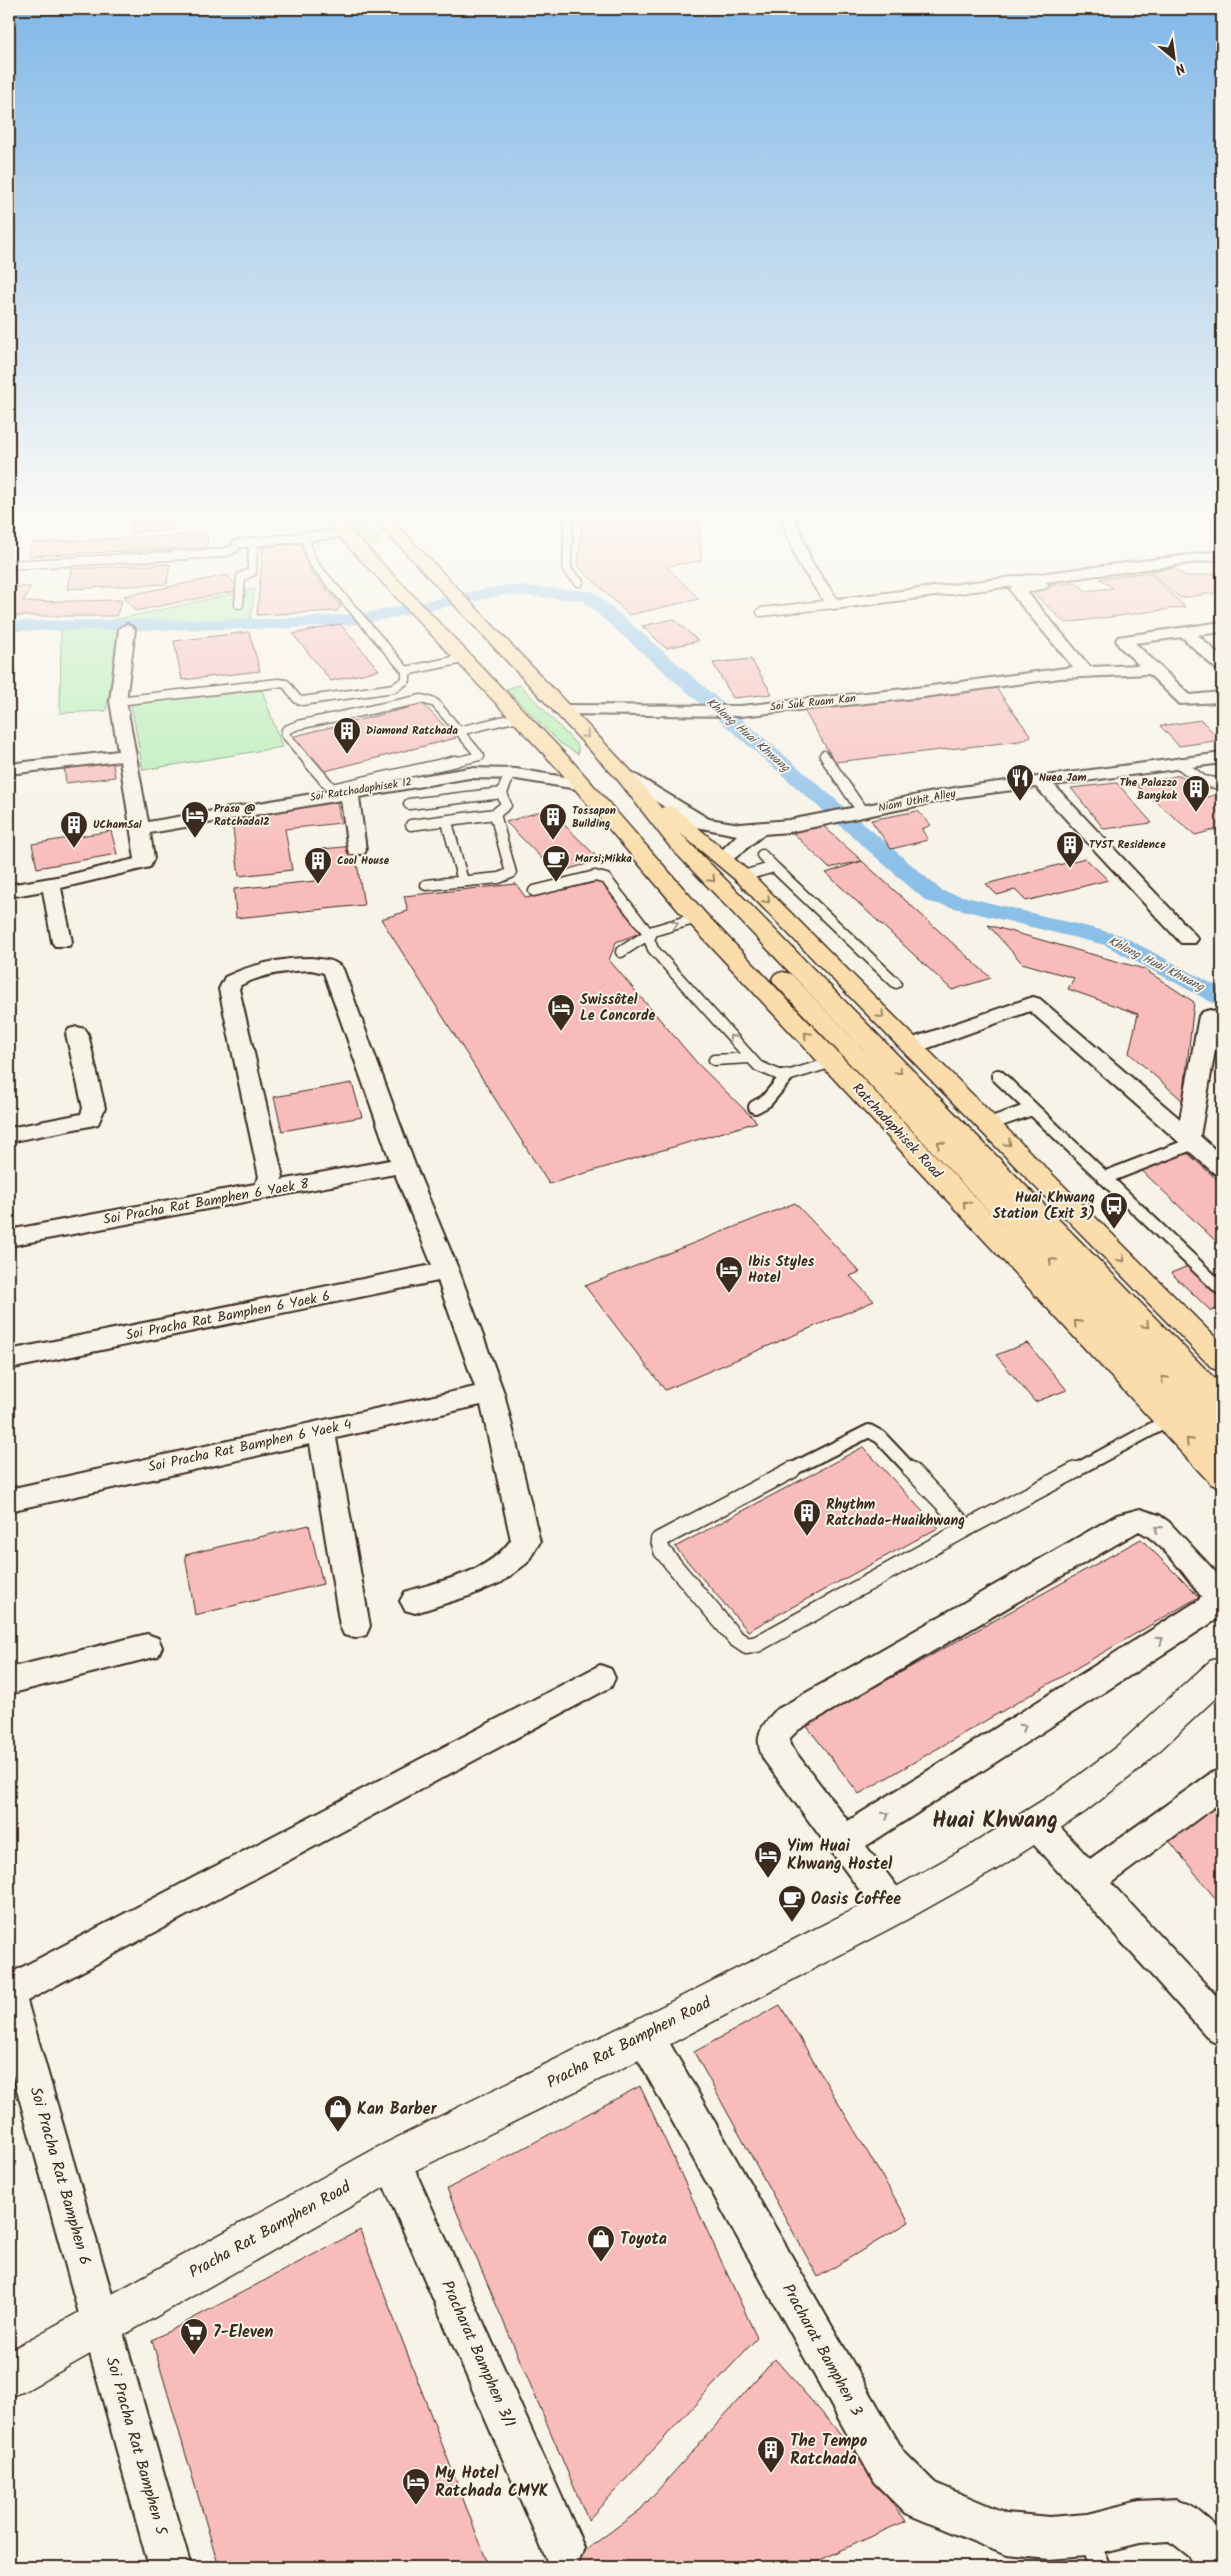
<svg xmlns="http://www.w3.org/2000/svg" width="1231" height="2576" font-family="Kalam,sans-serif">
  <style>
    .green { fill: #b3edb2; stroke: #778c68 }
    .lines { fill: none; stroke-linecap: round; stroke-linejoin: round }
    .canal { fill: #8abfe8; fill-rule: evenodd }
    .building { fill: #f8bcba; stroke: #3b2a1e }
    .lane-far4-casing { stroke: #3b2a1e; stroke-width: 11 }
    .lane-far3-casing { stroke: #3b2a1e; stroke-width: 13 }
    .lane-far2-casing { stroke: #3b2a1e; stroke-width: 16 }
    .lane-far1-casing { stroke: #3b2a1e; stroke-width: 19 }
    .lane-casing { stroke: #3b2a1e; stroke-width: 23 }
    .street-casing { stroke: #3b2a1e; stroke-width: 4 }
    .secondary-casing { stroke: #3b2a1e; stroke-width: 3 }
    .primary-casing { stroke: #3b2a1e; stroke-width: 3 }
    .lane-far4 { stroke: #f7f3e8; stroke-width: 8 }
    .lane-far3 { stroke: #f7f3e8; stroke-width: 10 }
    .lane-far2 { stroke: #f7f3e8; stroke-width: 12 }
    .lane-far1 { stroke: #f7f3e8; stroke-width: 16 }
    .lane { stroke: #f7f3e8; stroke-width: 19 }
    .street { fill: #f7f3e8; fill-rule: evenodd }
    .secondary { fill: #f7f3e8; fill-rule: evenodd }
    .primary { fill: #faddab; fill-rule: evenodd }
    .oneway { stroke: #9a8464 }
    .oneway2 { stroke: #998e83 }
    .labels { text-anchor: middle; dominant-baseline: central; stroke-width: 4; stroke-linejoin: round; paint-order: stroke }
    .far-street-label { font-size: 11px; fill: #3b2a1e; stroke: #f7f3e8 }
    .far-poi-label { font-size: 11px; font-weight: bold; fill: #3b2a1e; stroke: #f7f3e8; text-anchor: start }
    .far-water-label { font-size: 12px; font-style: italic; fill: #53575b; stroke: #f7f3e8 }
    .poi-label { font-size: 14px; font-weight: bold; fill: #3b2a1e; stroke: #f7f3e8; text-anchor: start }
    .street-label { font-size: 14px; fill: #3b2a1e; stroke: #f7f3e8 }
    .near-poi-label { font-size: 16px; font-weight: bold; fill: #3b2a1e; stroke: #f7f3e8; text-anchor: start }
    .near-street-label { font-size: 16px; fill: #3b2a1e; stroke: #f7f3e8 }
    .near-district-label { font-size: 22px; font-weight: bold; fill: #3b2a1e; stroke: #f7f3e8 }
  </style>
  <rect width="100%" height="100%" fill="#f7f3e8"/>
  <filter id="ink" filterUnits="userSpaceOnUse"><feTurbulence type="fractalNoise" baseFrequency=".02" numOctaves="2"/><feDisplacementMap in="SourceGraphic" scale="10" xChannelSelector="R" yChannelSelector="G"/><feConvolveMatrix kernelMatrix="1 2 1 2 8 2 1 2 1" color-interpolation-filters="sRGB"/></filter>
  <g filter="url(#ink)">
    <path class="green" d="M335,510H350L383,544L372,547Z
      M255,589L250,620L105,622Z
      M122,628L106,711L60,713L61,630Z
      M520,685L578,746V754L560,743L506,689Z
      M262,690L282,747L143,770L131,703Z"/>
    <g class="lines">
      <path class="canal" d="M505,585L593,591L942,891L1121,935L1222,989V1005L1213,1003L1105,945L926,901L582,600L505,595L360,624L275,629L9,631V621L275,619L360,614Z"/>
    </g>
    <path class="building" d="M133,510H172L171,530L131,532Z
      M439,510H479L485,515L451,522Z
      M583,510H699L701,561L666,566L699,599L629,615L578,566Z
      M1149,510H1222V516L1162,522Z
      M208,534L207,547L28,556L32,543Z
      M304,543L311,572L341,606L337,611L257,615L263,546Z
      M170,564L167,584L67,589L71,569Z
      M1174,568L1186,577L1222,573V592L1180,598L1149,571Z
      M1148,572L1185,607L1065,623L1029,589L1076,582L1086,591L1113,588L1100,579Z
      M227,575L240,590L135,611L124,596Z
      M9,587H31L23,602L122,600L116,616H9Z
      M674,619L698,641L666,648L642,626Z
      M340,624L379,670L331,681L293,634Z
      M249,632L260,671L182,680L174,641Z
      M751,659L772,694L733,698L713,663Z
      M996,688L1031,736L1020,741L835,762L802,707Z
      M423,704L456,738L321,772L291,737Z
      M1201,720L1221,740L1179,746L1160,726Z
      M112,759L115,777L66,783L64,766Z
      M1180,775L1207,797L1222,793V828L1195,835L1136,785Z
      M1117,783L1152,823L1104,829L1071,788Z
      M337,802L341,823L285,829L292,870L239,876L231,814Z
      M548,809L600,860L556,873L506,822Z
      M918,811L931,825L922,829L928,840L891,849L871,820Z
      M819,822L862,861L829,868L791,831Z
      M111,831L117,854L37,868L32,844Z
      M354,846L364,905L236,918L234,889L316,881L312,850Z
      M1085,858L1108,880L1026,901L1015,890L997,895L986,884Z
      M862,861L991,978L952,990L826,873Z
      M601,881L640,933L616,942L609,960L698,1064L757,1122L549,1184L381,919L408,911L404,896L516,884L526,898Z
      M988,925L1144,969L1194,1002L1183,1101L1129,1053L1138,1014L1068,989L1074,978L1022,963Z
      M352,1083L362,1117L282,1131L274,1097Z
      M1183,1149L1222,1184V1247L1137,1166Z
      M795,1203L860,1272L850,1276L874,1301L665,1390L585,1286Z
      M1198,1262L1222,1284V1307L1211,1311L1171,1273Z
      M1027,1343L1067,1390L1035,1402L996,1355Z
      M863,1447L938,1528L748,1631L675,1547Z
      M309,1525L323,1584L195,1615L185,1555Z
      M1141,1539L1199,1597L859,1794L806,1725Z
      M1222,1803V1907L1164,1834Z
      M780,2005L909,2222L818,2277L694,2052Z
      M640,2086L757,2338L588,2520L447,2189Z
      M360,2230L488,2564L482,2567H219L152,2340Z
      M775,2359L844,2438L905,2521L805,2567H563L640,2510Z"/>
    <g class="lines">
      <defs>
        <path id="lane-far4" d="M569,510L567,570L579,582
          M304,536L312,562L406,671
          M9,565L222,553L234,549L237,544L344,533
          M239,604L241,577L252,572L253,542
          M761,612L833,604
          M118,701L278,683L286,684L297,699L302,701L394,688L406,680V671L463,659
          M459,731L518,717
          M824,755L829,763
          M309,763L285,734L286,730L298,725L422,699L435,703L459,731
          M450,763L480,756L459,731"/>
        <path id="lane-far3" d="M308,761L332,789L456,761
          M828,761L862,811
          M1179,763L1203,781L1222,784
          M409,804L502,793L510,773
          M447,822L463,881
          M411,825L495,814L506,805L502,793
          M762,855L774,867
          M743,876L774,867L896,983
          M426,885L499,878L511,873L495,814
          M534,891L595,876L606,879L649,934L621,952
          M697,918L653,931L649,939L653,949L758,1066L784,1077
          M714,1060L750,1058
          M997,1075L1000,1077
          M784,1077L833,1062"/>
        <path id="lane-far2" d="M782,1076L784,1077
          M998,1076L1222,1290
          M755,1107L766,1101L787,1076
          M989,1124L1032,1109
          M1104,1178L1194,1143
          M789,1471L869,1431L880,1437L912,1471
          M1074,1471L1169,1420"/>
        <path id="lane-far1" d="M792,1470L659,1540L662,1551L735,1638L747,1646L757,1644L967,1528
          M911,1470L967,1528
          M967,1528L1076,1470"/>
        <path id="lane" d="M1089,2539L1100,2567"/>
        <path id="street" d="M9,510H48L41,514L9,516Z
          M778,510H792L812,563L837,599L1222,551V559L1046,582L1049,585L1046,588L1027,592L1090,667L1139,665L1119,646L1116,640L1118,637L1222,622V632L1198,635L1222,657V671L1216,669L1182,637L1135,643L1190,695L1222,692V702L1180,704L1149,674L1060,678L924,697L740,716L556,714L554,710L556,706L562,705L740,706L924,687L1073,667L1016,599L1010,589L1013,586L833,609L828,607L798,563Z
          M127,624L135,629L126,701L148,822L341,789L349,786L355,787L469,768L516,769L583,780L589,781L592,785L589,789L583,790L516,779L469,778L359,797L366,850L364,854H350L348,850L341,800L150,833L154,858L150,867L61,888L72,942L69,946H55L52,942L43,891L9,897V885L68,875L135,859L120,761L9,774V764L118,751L110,701L119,629Z
          M1222,753V763L1054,785L1195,935L1198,939L1195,943H1181L1036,787L960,797L789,832L764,834L730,862H716L714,858L737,835L696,827L616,776L619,772H631L709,819L740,824L789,820L960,787Z
          M311,958C322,959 337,960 343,969L415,1165L459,1271L504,1393L540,1542L527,1563L502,1582L472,1595L415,1613L405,1610L400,1601L405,1592C441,1580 487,1574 511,1540L481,1405L336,1438L370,1626L366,1635L355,1638L344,1635L340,1626L310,1444L9,1511V1489L475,1387L438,1281L9,1369V1350L432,1265L395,1174L9,1246V1230L255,1184L259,1177L219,989L225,977C252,964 282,958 311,958ZM311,970L324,973L390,1160L281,1180L283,1177L239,989L241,985C263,974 287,971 311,970Z
          M1033,997L1040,999L1180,1119L1199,1016L1203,1012L1210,1010L1217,1012L1221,1016L1200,1136L1222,1156V1176L1214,1173L1030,1011L920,1051L912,1053L904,1051L901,1046L904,1041Z
          M77,1027L85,1029L88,1034L105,1108L98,1124L90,1126L9,1142V1128L81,1114L83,1108L66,1034L69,1029Z
          M1140,1509L1159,1515L1169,1522L1222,1579V1613L1219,1618L866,1846L905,1897L910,1908L905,1919L893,1924L881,1919L764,1760C753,1738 760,1727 776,1710L1117,1515ZM1139,1531C1163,1543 1184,1574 1201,1596L1199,1600L848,1821L790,1745L789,1739L798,1730Z
          M147,1634L158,1638L162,1647L158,1656L9,1694V1668Z
          M600,1665L611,1669L615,1678L611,1687L27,2001L191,2567H149L9,2061V1974Z
          M1222,1769V1801L1111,1883L1222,2002V2046L1210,2040L1026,1836L1021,1825L1026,1814L1037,1810L1048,1814L1090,1859L1211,1773Z
          M645,2018L658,2023L904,2452L935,2483L1006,2513L1049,2517L1087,2514L1139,2501L1176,2499L1191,2505L1222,2531V2567H1197L1189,2556L1170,2541L1139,2543L1087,2556L1049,2559L1006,2555L905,2513L874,2482L632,2049L627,2036L632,2023Z
          M392,2142L405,2148L578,2533L584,2548L578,2563C566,2568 560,2568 548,2563L373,2161L379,2148Z"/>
        <path id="secondary" d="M1222,1657V1692L1140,1769L1085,1812L997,1869L906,1920L659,2050L406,2175L25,2391L9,2397V2351L378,2147L631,2022L880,1896L971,1845L1059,1790L1116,1747L1210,1661Z"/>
        <path id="primary" d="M314,510H331L572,761L705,913L1009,1233L775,984L772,979L775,974L783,972L791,974L884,1071L671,848L618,780L366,510H383L632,772L661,808L668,806L675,808L752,874L1222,1344V1372L1212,1368L738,882L680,833L1222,1386V1415L1214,1412L1222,1421V1451L1215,1449L1222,1457V1488L1211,1484L689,923L558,769Z"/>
      </defs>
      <use href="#lane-far4" class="lane-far4-casing"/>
      <use href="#lane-far3" class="lane-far3-casing"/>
      <use href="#lane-far2" class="lane-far2-casing"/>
      <use href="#lane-far1" class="lane-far1-casing"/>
      <use href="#lane" class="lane-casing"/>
      <use href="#street" class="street-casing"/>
      <use href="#secondary" class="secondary-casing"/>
      <use href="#primary" class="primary-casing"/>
      <use href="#lane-far4" class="lane-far4"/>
      <use href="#lane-far3" class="lane-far3"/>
      <use href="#lane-far2" class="lane-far2"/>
      <use href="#lane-far1" class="lane-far1"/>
      <use href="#lane" class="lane"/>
      <use href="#street" class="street"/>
      <use href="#secondary" class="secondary"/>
      <use href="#primary" class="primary"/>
    </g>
    <defs><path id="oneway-chevron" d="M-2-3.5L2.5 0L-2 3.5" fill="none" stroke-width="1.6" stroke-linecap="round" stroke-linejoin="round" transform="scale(1.25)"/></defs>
    <g class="oneway">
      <use href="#oneway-chevron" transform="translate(586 735) rotate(47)"/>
      <use href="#oneway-chevron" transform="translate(712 879) rotate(46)"/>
      <use href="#oneway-chevron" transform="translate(767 900) rotate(45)"/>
      <use href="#oneway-chevron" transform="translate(881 1015) rotate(45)"/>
      <use href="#oneway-chevron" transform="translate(807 1035) rotate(-133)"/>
      <use href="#oneway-chevron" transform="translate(899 1071) rotate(46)"/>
      <use href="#oneway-chevron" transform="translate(1008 1143) rotate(45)"/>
      <use href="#oneway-chevron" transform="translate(940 1144) rotate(-134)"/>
      <use href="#oneway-chevron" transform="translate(966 1204) rotate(-133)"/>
      <use href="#oneway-chevron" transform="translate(1122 1259) rotate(45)"/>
      <use href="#oneway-chevron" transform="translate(1052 1261) rotate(-134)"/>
      <use href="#oneway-chevron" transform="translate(1077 1323) rotate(-133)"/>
      <use href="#oneway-chevron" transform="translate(1146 1325) rotate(46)"/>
      <use href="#oneway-chevron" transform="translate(1164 1379) rotate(-134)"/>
      <use href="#oneway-chevron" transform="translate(1189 1441) rotate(-133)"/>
    </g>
    <g class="oneway2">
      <use href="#oneway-chevron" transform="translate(675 924) rotate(-16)"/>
      <use href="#oneway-chevron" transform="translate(732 1038) rotate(-131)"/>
      <use href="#oneway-chevron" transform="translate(1158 1529) rotate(-140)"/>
      <use href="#oneway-chevron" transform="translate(1160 1640) rotate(-33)"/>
      <use href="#oneway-chevron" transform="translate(1023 1727) rotate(-33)"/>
      <use href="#oneway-chevron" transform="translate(886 1815) rotate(-33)"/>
    </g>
  </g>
  <linearGradient id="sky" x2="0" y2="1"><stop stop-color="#82b8e8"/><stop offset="0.59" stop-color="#fbfaf5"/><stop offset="1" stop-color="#fbfaf5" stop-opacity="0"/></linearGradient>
  <rect width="1231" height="871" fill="url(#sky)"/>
  <defs>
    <symbol id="building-pin" viewBox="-11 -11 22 30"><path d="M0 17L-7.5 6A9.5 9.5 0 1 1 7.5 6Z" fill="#3b2a1e" stroke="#f7f3e8"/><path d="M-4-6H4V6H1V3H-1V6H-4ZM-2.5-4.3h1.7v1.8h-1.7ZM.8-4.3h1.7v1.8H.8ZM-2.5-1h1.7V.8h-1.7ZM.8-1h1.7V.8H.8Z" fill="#fff"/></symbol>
    <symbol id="restaurant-pin" viewBox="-11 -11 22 30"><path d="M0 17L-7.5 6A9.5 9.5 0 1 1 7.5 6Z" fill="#3b2a1e" stroke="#f7f3e8"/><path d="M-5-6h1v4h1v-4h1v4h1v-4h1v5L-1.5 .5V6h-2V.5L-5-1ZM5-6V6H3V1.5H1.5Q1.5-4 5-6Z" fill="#fff"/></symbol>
    <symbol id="hotel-pin" viewBox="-11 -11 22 30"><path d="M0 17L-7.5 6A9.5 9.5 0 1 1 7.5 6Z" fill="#3b2a1e" stroke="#f7f3e8"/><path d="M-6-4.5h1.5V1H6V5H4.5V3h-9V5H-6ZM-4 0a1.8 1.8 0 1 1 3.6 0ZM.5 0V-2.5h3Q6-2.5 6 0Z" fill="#fff"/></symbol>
    <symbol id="cafe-pin" viewBox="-11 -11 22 30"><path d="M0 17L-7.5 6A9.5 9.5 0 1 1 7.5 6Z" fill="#3b2a1e" stroke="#f7f3e8"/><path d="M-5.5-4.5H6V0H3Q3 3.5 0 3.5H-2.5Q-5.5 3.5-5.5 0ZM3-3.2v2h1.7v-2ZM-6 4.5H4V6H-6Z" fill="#fff"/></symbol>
    <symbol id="bus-pin" viewBox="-11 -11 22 30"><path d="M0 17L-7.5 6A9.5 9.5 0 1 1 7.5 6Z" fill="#3b2a1e" stroke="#f7f3e8"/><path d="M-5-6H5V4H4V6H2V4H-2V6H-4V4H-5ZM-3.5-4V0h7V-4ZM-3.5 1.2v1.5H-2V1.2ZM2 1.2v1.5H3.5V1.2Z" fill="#fff"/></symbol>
    <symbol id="shop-pin" viewBox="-11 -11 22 30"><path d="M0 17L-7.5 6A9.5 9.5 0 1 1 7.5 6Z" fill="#3b2a1e" stroke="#f7f3e8"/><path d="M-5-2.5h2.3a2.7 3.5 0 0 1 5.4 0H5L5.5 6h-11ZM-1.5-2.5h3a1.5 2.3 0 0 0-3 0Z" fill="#fff"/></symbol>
    <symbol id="supermarket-pin" viewBox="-11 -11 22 30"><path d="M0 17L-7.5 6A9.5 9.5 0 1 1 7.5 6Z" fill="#3b2a1e" stroke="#f7f3e8"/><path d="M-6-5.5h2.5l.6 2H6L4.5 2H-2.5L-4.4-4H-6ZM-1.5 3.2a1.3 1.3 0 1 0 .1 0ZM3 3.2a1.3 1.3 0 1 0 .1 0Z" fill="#fff"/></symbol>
  </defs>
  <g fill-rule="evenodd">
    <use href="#building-pin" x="331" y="715" width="32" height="43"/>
    <use href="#restaurant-pin" x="1004" y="762" width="32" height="43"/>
    <use href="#building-pin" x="1180" y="773" width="32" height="43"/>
    <use href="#hotel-pin" x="179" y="799" width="32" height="43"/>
    <use href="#building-pin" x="537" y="801" width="32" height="43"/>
    <use href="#building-pin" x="58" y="809" width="32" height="43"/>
    <use href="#building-pin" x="1054" y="829" width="32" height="43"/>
    <use href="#cafe-pin" x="540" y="843" width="32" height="43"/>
    <use href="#building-pin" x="302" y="845" width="32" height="43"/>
    <use href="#hotel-pin" x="545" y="992" width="32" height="43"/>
    <use href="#bus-pin" x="1098" y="1190" width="32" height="43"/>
    <use href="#hotel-pin" x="713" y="1254" width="32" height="43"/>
    <use href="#building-pin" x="791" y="1497" width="32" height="43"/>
    <use href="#hotel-pin" x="752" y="1839" width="32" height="43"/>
    <use href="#cafe-pin" x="776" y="1883" width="32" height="43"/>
    <use href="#shop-pin" x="322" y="2093" width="32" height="43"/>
    <use href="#shop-pin" x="585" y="2223" width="32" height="43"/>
    <use href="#supermarket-pin" x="178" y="2316" width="32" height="43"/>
    <use href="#building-pin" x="755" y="2434" width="32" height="43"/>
    <use href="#hotel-pin" x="400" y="2466" width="32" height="43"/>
  </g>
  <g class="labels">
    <g class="far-street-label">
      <text transform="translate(813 703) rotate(-6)">Soi Suk Ruam Kan</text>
      <text transform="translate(361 790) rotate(-9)">Soi Ratchadaphisek 12</text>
      <text transform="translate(917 801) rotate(-11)">Niam Uthit Alley</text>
    </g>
    <g class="far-poi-label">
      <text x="366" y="731">Diamond Ratchada</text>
      <text x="1039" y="778">Nuea Jam</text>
      <text x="1177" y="783" text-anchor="end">The Palazzo<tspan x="1177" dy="13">Bangkok</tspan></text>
      <text x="214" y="809">Praso @<tspan x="214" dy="13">Ratchada12</tspan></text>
      <text x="572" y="811">Tossapon<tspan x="572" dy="13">Building</tspan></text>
      <text x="93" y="825">UChamSai</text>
      <text x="1089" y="845">TYST Residence</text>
      <text x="575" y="859">Marsi;Mikka</text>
      <text x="337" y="861">Cool House</text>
    </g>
    <g class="far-water-label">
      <text transform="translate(748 735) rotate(41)">Khlong Huai Khwang</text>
      <text transform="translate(1156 964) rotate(27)">Khlong Huai Khwang</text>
    </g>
    <g class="poi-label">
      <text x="580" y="1000">Swissôtel<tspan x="580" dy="16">Le Concorde</tspan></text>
      <text x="1095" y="1198" text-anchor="end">Huai Khwang<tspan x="1095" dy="16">Station (Exit 3)</tspan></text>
      <text x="748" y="1262">Ibis Styles<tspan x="748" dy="16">Hotel</tspan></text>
      <text x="826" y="1505">Rhythm<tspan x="826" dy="16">Ratchada-Huaikhwang</tspan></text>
    </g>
    <g class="street-label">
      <text transform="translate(897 1131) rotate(47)">Ratchadaphisek Road</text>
      <text transform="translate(206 1202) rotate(-10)">Soi Pracha Rat Bamphen 6 Yaek 8</text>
      <text transform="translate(228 1316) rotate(-11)">Soi Pracha Rat Bamphen 6 Yaek 6</text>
      <text transform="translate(250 1446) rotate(-12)">Soi Pracha Rat Bamphen 6 Yaek 4</text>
    </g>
    <g class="near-poi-label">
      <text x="787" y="1846">Yim Huai<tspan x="787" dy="18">Khwang Hostel</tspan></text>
      <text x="811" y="1899">Oasis Coffee</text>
      <text x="357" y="2109">Kan Barber</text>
      <text x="620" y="2239">Toyota</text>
      <text x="213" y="2332">7-Eleven</text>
      <text x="790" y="2441">The Tempo<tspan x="790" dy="18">Ratchada</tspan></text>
      <text x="435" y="2473">My Hotel<tspan x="435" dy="18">Ratchada CMYK</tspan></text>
    </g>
    <g class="near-street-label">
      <text transform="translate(629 2043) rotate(-27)">Pracha Rat Bamphen Road</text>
      <text transform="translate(60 2176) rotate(74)">Soi Pracha Rat Bamphen 6</text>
      <text transform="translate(270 2230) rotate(-29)">Pracha Rat Bamphen Road</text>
      <text transform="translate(822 2350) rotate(61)">Pracharat Bamphen 3</text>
      <text transform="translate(478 2354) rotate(66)">Pracharat Bamphen 3/1</text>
      <text transform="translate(136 2446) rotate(74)">Soi Pracha Rat Bamphen 5</text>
    </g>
    <g class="near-district-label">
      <text x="995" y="1821">Huai Khwang</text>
    </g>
  </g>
  <rect width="1231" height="2576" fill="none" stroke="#f7f3e8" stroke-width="30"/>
  <rect x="15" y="15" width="1201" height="2546" fill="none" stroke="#3b2a1e" stroke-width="2" filter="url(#ink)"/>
  <g transform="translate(1174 58) rotate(151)" stroke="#f7f3e8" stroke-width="4" paint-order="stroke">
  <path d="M0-4L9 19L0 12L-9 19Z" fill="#3b2a1e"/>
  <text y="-8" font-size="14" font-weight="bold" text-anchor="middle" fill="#3b2a1e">N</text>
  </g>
</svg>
